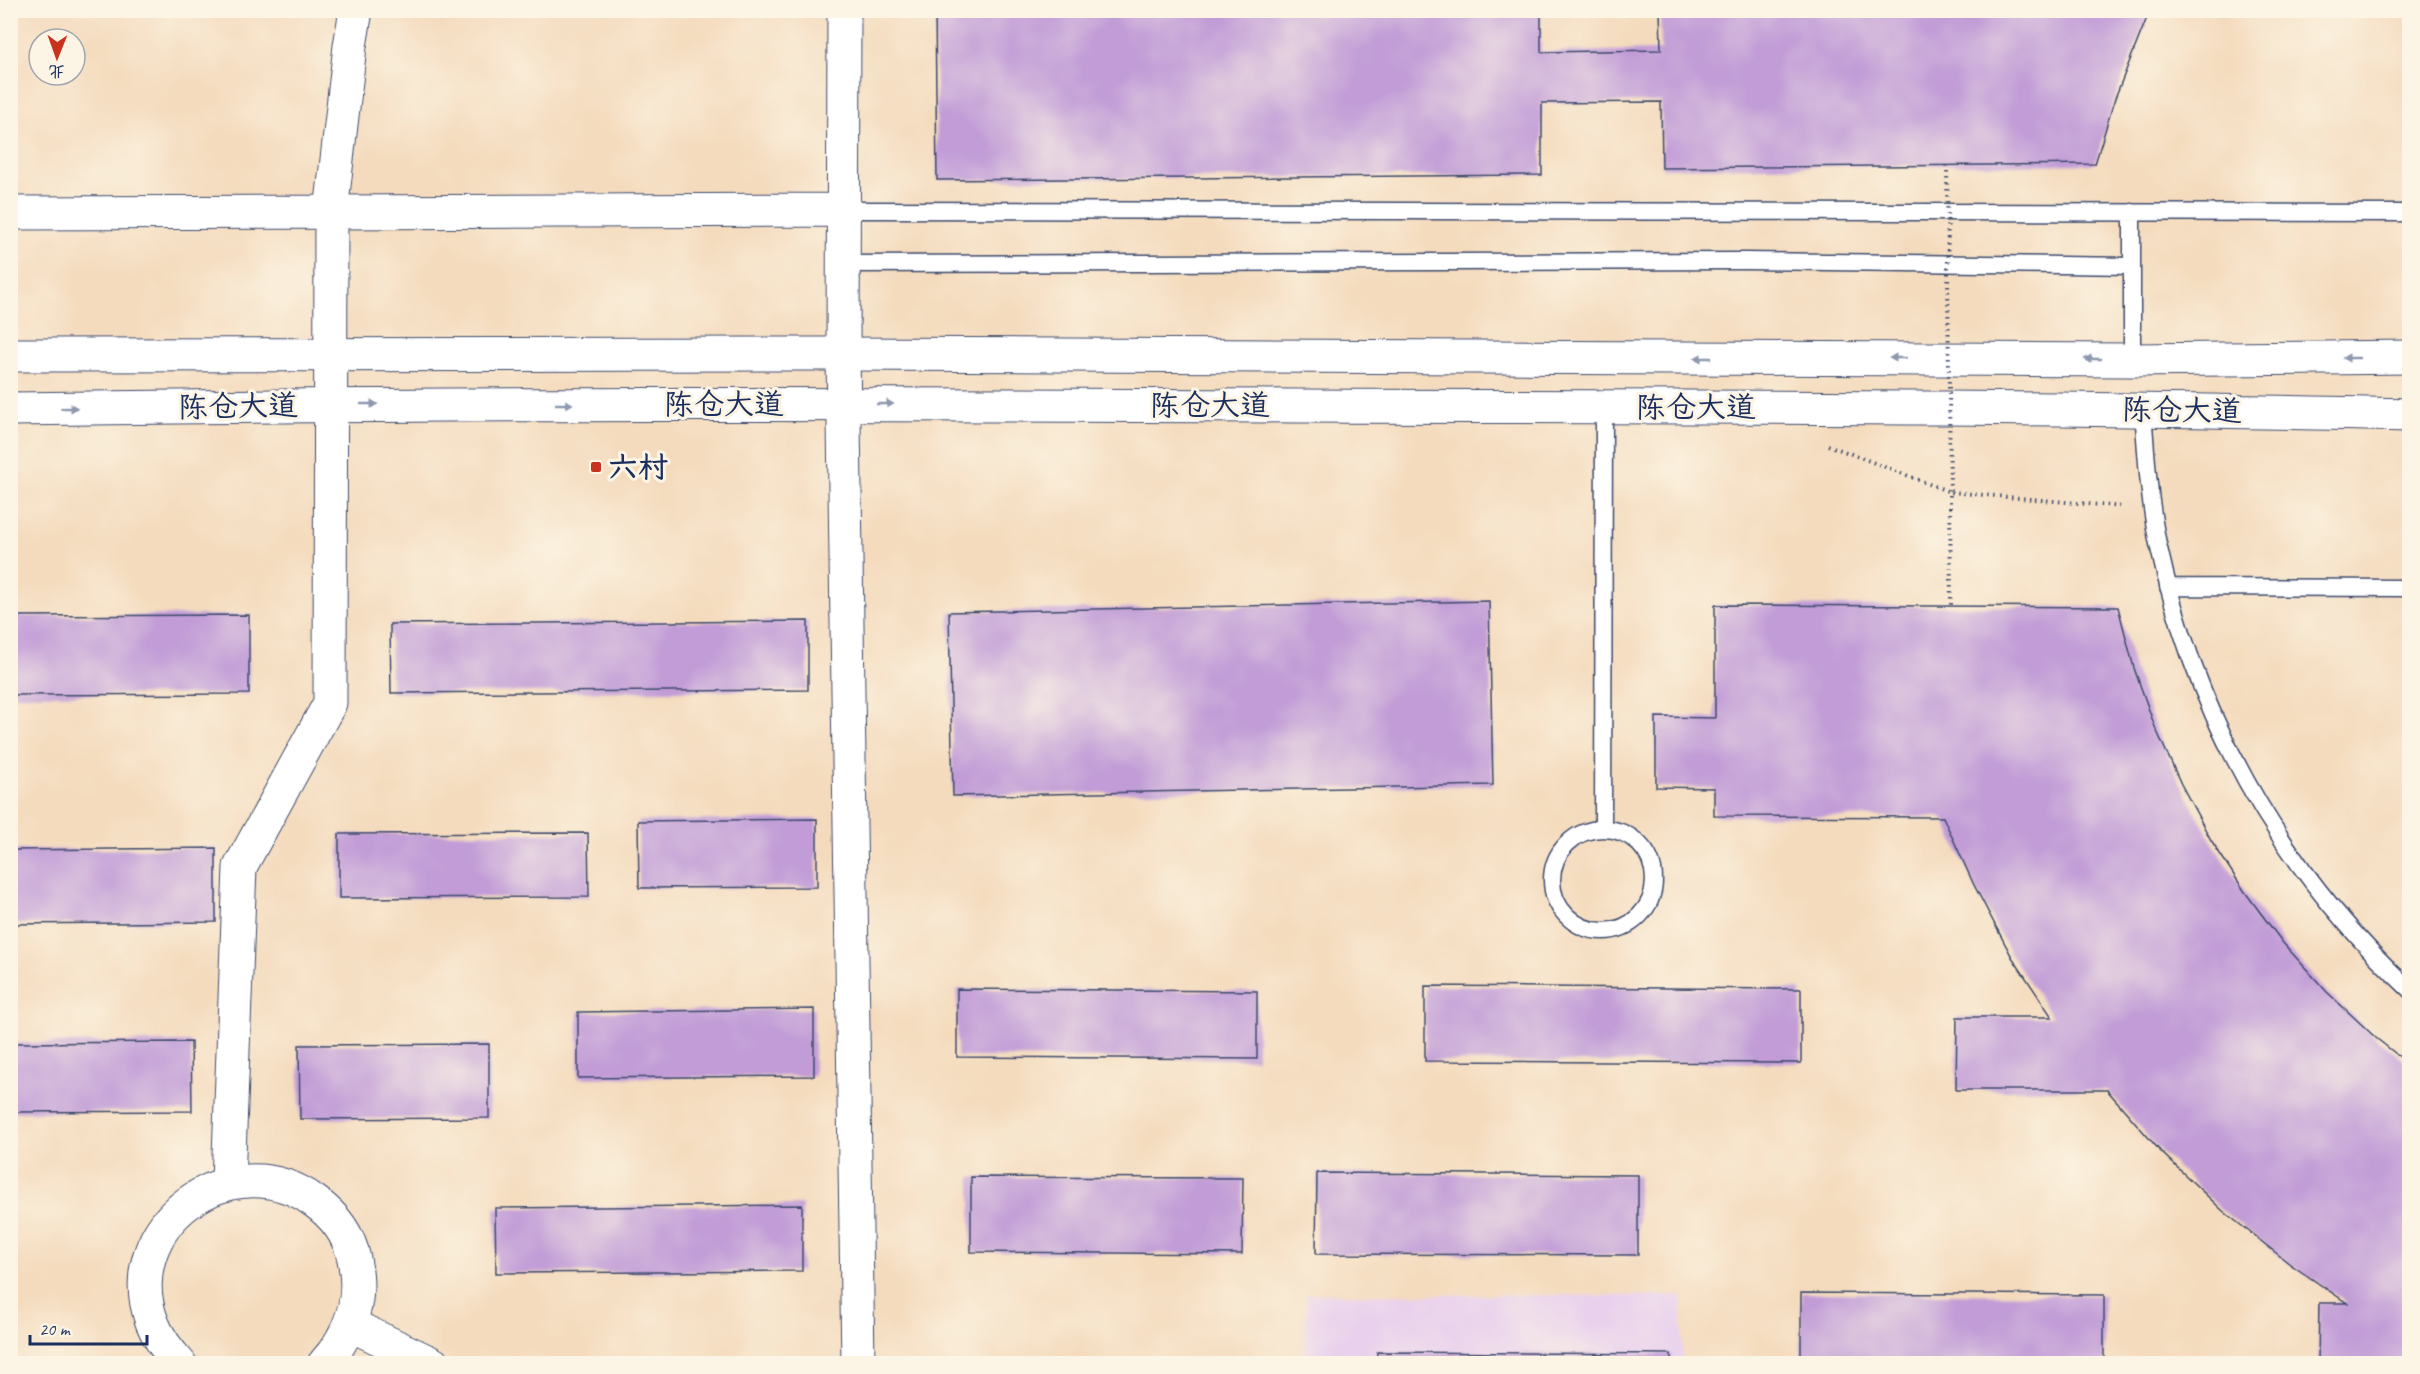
<svg xmlns="http://www.w3.org/2000/svg" width="2420" height="1374" font-family="Caveat,'LXGW WenKai TC',sans-serif">
  <style>
    .built { fill: #e9d1ed }
    .building { fill: #c19cd7 }
    .lines { fill: none; stroke-linecap: round; stroke-linejoin: round }
    .lane-casing { stroke: #3c496c; stroke-width: 19 }
    .street-casing { stroke: #3c496c; stroke-width: 35 }
    .primary-casing { stroke: #3c496c; stroke-width: 35 }
    .path { stroke: #3c496c; stroke-width: 4; stroke-dasharray: 1.5 4.5; stroke-linecap: butt }
    .lane { stroke: #fff; stroke-width: 16 }
    .street { stroke: #fff; stroke-width: 33 }
    .primary { stroke: #fff; stroke-width: 33 }
    .path-bridge { stroke: #3c496c; stroke-width: 4; stroke-dasharray: 1.5 4.5; stroke-linecap: butt }
    .oneway { fill: #8d97ae }
    .poi-dot { fill: #c8321e; stroke: #fcf5e5; stroke-width: 2 }
    .labels { text-anchor: middle; dominant-baseline: central; stroke-width: 6; stroke-linejoin: round; paint-order: stroke }
    .street-label { font-size: 30px; fill: #1b2f5e; stroke: #fcf5e5 }
    .poi-label { font-size: 30px; font-weight: bold; fill: #1b2f5e; stroke: #fcf5e5; text-anchor: start }
  </style>
  <rect width="100%" height="100%" fill="#fcf5e5"/>
  <filter id="ink" filterUnits="userSpaceOnUse"><feTurbulence type="fractalNoise" baseFrequency=".0167" numOctaves="2"/><feDisplacementMap in="SourceGraphic" scale="12" xChannelSelector="R" yChannelSelector="G"/><feConvolveMatrix kernelMatrix="1 2 1 2 8 2 1 2 1" color-interpolation-filters="sRGB"/></filter>
  <filter id="wash" filterUnits="userSpaceOnUse"><feTurbulence type="fractalNoise" baseFrequency=".008" numOctaves="4" result="noise"/><feDisplacementMap in="SourceGraphic" scale="24" xChannelSelector="R" yChannelSelector="G"/><feGaussianBlur stdDeviation="1.35" result="paint"/><feColorMatrix in="noise" values="0 0 0 0 0 0 0 0 0 0 0 0 0 0 0 0 0 1.4 0 .05"/><feComposite in="paint" operator="in"/></filter>
  <g filter="url(#wash)">
    <rect width="100%" height="100%" fill="#f4dbbe"/>
    <path class="built" d="M1306,1294L1682,1296V1363L1305,1364Z"/>
    <g id="blocks">
      <path class="building" d="M935,10H1541V52L1661,50L1660,10H2150L2115,98L2095,164L1662,168L1661,102L1542,103V175L937,180Z
        M1489,601L1493,785L953,796L949,612Z
        M1715,605L2118,607L2134,668L2155,727L2181,784L2211,840L2245,892L2283,943L2327,992L2376,1038L2410,1065V1364H2318L2319,1303H2347L2290,1264L2223,1211L2161,1152L2107,1090H1956L1957,1017H2052L2012,957L1974,885L1943,817L1714,816V788L1656,787V717L1715,718Z
        M249,615V694L10,695V616Z
        M808,621V690L391,693L390,624Z
        M817,819V887L639,888L638,821Z
        M588,833L589,897L339,898V834Z
        M216,848V922L10,924V850Z
        M1425,986L1801,989V1063L1425,1061Z
        M957,989L1257,991V1059L957,1057Z
        M814,1009V1076L578,1078V1012Z
        M191,1042L192,1111L10,1112V1043Z
        M489,1044V1118L300,1119L299,1045Z
        M1317,1173L1638,1175V1255L1316,1254Z
        M971,1177L1243,1178L1242,1254L971,1252Z
        M802,1205V1271L496,1273L495,1208Z
        M1801,1293L2104,1295V1364H1801Z
        M1377,1352L1671,1354V1364H1376Z"/>
    </g>
  </g>
  <g filter="url(#ink)">
    <use href="#blocks" fill-opacity="0" stroke="#3c496c" stroke-width="1.5"/>
    <g class="lines">
      <defs>
        <path id="lane" d="M844,210L2410,213
          M2132,212V360
          M843,264L1745,261L2132,266
          M2143,409C2146,454 2149,500 2158,544C2196,718 2280,868 2410,990
          M2168,587L2410,588
          M1552 880a51 51 0 1 1 102 0a51 51 0 1 1-102 0Z
          M1603,829L1604,407"/>
        <path id="street" d="M844,10L843,354L858,1364
          M10,213L331,212L350,46L356,10
          M228,1182L240,867L330,703L331,212L844,210
          M351,1325L433,1364
          M180,1364C168,1351 158,1338 152,1322C116,1225 231,1141 314,1201C334,1215 349,1235 354,1259C363,1300 351,1334 324,1364"/>
        <path id="primary" d="M10,355L843,354L2132,360L2410,357
          M10,409C440,403 870,404 1300,406C1670,407 2040,406 2410,415"/>
      </defs>
      <use href="#lane" class="lane-casing"/>
      <use href="#street" class="street-casing"/>
      <use href="#primary" class="primary-casing"/>
      <path class="path" d="M1828,445L1950,492L2123,507"/>
      <use href="#lane" class="lane"/>
      <use href="#street" class="street"/>
      <use href="#primary" class="primary"/>
      <path class="path-bridge" d="M1947,165L1951,606"/>
    </g>
    <defs><path id="oneway-solid" d="M-6-.8H1V-3.2L6.5 0L1 3.2V.8H-6Z" transform="scale(1.5)"/></defs>
    <g class="oneway">
      <use href="#oneway-solid" transform="translate(1703 358) rotate(-180)"/>
      <use href="#oneway-solid" transform="translate(1898 358) rotate(-180)"/>
      <use href="#oneway-solid" transform="translate(2351 358) rotate(180)"/>
      <use href="#oneway-solid" transform="translate(2093 359) rotate(-180)"/>
      <use href="#oneway-solid" transform="translate(369 404)"/>
      <use href="#oneway-solid" transform="translate(564 404)"/>
      <use href="#oneway-solid" transform="translate(885 404)"/>
      <use href="#oneway-solid" transform="translate(69 408) rotate(-1)"/>
    </g>
  </g>
  <rect class="poi-dot" x="590" y="461" width="12" height="12" rx="3"/>
  <g class="labels">
    <g class="street-label">
      <text x="724" y="404">陈仓大道</text>
      <text x="1210" y="405">陈仓大道</text>
      <text transform="translate(238 406) rotate(-1)">陈仓大道</text>
      <text x="1696" y="407">陈仓大道</text>
      <text transform="translate(2182 410) rotate(1)">陈仓大道</text>
    </g>
    <g class="poi-label">
      <text x="608" y="467">六村</text>
    </g>
  </g>
  <rect width="2420" height="1374" fill="none" stroke="#fcf5e5" stroke-width="36"/>
  <g transform="translate(57 57) rotate(181)"><circle r="28" fill="#fcf5e5" stroke="#a2a6af" stroke-width="1.5"/>
  <path d="M0-4.5L10 22L0 15L-10 22Z" fill="#c8321e"/>
  <text y="-9" font-size="16" font-weight="bold" text-anchor="middle" fill="#1b2f5e">北</text>
  </g>
  <path d="M30 1335v9h117v-9" fill="none" stroke="#1b2f5e" stroke-width="3"/>
  <text x="39" y="1335" font-size="18" fill="#1b2f5e" stroke="#fcf5e5" stroke-width="4.5" paint-order="stroke">20 m</text>
</svg>
